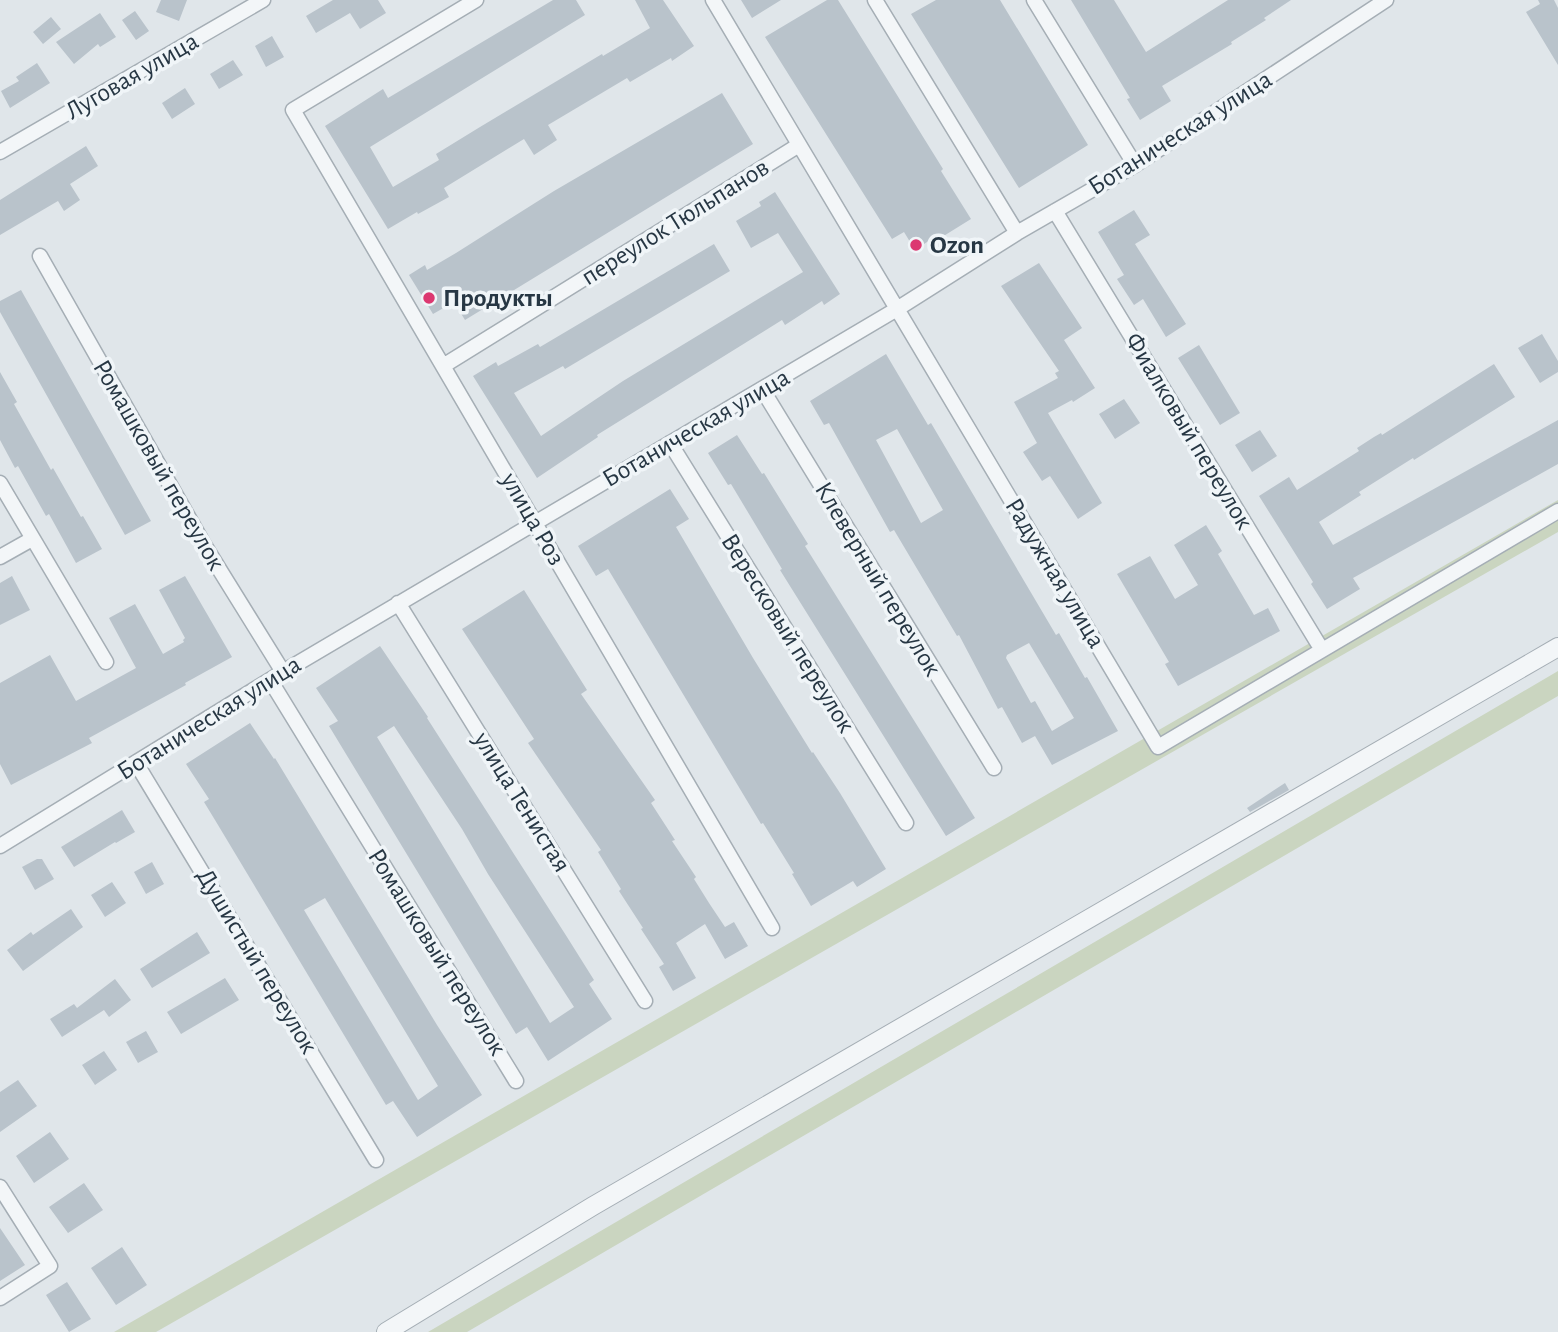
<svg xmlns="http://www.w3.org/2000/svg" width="1558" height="1332" font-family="'Alegreya Sans',sans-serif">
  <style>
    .green { fill: #cad5c0 }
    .building { fill: #b9c3cb; fill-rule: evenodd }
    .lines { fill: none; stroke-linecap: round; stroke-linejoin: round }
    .minor-casing { stroke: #a5aeb5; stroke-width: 17 }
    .tertiary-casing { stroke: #a5aeb5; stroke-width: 20 }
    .minor { stroke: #f3f6f8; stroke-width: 14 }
    .tertiary { stroke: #f3f6f8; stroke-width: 18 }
    .poi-dot { fill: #dc3871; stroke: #f0f5f8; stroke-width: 2.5 }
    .labels { text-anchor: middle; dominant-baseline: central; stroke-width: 7; stroke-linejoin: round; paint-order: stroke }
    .street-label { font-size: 26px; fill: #273744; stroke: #f0f5f8 }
    .poi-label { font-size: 26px; font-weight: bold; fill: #273744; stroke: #f0f5f8; text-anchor: start }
  </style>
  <rect width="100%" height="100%" fill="#e0e6ea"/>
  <path class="green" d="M1558,500V532L156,1332H114Z
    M1558,671V696L467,1332H428Z"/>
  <path class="building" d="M161,0H187L179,21L156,12Z
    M333,0H378L386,13L360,29L350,13L316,33L306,16Z
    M553,0H576L585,15L370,147L393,187L439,160L436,154L480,127L602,54L603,56L650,28L635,0H663L694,46L672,61L671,58L630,82L627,78L548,125L557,140L534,155L524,139L444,188L449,197L418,214L417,212L388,229L325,126L383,89L388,98Z
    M741,0H781L752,18Z
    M827,0H838L943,169L941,171L971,219L942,237L939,234L915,250L904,232L892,239L765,37Z
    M936,0H1000L1088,145L1019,188L911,14Z
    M1071,0H1114L1146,52L1228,0H1291L1264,18L1266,20L1231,42L1232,44L1162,86L1171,101L1140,120L1127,99L1130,98Z
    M1538,0H1554L1558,8V65L1526,12L1540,4Z
    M135,11L149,31L136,40L122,20Z
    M100,13L116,37L100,47L98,44L74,64L56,42Z
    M51,17L61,29L43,44L33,32Z
    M272,36L284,57L266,67L255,46Z
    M233,60L243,75L219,89L210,74Z
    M37,63L50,83L10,108L1,91L19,81L16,77Z
    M185,88L195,104L172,119L162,103Z
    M722,93L753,144L465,320L454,302L433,314L409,275L425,265L427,270L456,253L554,191Z
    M86,146L98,166L70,184L80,200L64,211L58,201L0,235V200Z
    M775,192L840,294L824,305L822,301L785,325L782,320L597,435L598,437L537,478L473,376L496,362L498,366L538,344L540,347L714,244L730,271L565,369L563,366L514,393L541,436L623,381L803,272L778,233L751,248L736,221L761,206L759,202Z
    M1134,210L1150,235L1135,244L1186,324L1166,337L1143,299L1134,305L1117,279L1124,275L1098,232Z
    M1039,263L1082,328L1064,340L1095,388L1073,402L1072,400L1048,413L1102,503L1078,519L1050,476L1042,481L1023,452L1037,443L1014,402L1058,378L1055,373L1059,371L1001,286Z
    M21,290L151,521L125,535L0,312V301Z
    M1542,334L1558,361V372L1540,383L1518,348Z
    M1199,345L1240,413L1220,425L1178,358Z
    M886,354L928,425L931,423L1056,635L1059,633L1085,678L1087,677L1118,731L1052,765L1035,736L1022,743L1002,707L998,709L959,635L957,636L894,530L890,532L829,423L824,425L810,401ZM897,429L943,510L921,523L876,440ZM1029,643L1074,718L1052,731L1035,701L1031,703L1006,658L1007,655Z
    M1494,364L1515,397L1414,460L1413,458L1359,492L1361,495L1319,522L1333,545L1558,420V464L1353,578L1360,589L1327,609L1311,584L1313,582L1259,496L1289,477L1297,490L1359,451L1357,448L1374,437L1381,433L1382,435Z
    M0,372L17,402L14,404L51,470L53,468L81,517L83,516L102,549L76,563L49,514L46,516L18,466L15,468L0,440Z
    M1124,399L1140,423L1115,439L1099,414Z
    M1260,430L1277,456L1252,472L1235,445Z
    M737,435L762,474L764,473L808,544L805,546L975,818L946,836L780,570L782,569L731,484L728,485L708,453Z
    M670,489L689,519L676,527L753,658L812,753L813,752L840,793L886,869L857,887L853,881L811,906L792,874L794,873L763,823L761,824L608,569L596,576L578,546Z
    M1206,525L1222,551L1218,554L1254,615L1268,608L1280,631L1178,686L1165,664L1169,662L1117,574L1150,556L1175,599L1198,585L1174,545Z
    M12,576L30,610L0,625V583Z
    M185,576L232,657L185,683L186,685L89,738L92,743L11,785L0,764V683L50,655L76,701L136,668L109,618L135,604L163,654L184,642L183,640L185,638L159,590Z
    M524,590L587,690L581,694L655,800L651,803L675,840L672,841L696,877L694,879L709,903L725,927L734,922L748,946L725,959L705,924L676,943L696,978L673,991L659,967L664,964L641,929L643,928L619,891L621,889L598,852L601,850L528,743L534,739L462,629Z
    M380,646L428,717L427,718L567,937L594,980L589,984L612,1019L548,1061L527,1027L516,1034L329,726L338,721L316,688ZM394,726L462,829L488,874L574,1007L550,1023L377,737Z
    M250,723L274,759L275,758L437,1025L482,1095L417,1137L393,1101L386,1105L215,820L204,802L209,799L186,764ZM325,898L438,1086L418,1100L304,910Z
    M1285,783L1289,790L1250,812L1247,808Z
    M122,810L135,832L116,843L115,842L74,867L61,847Z
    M37,859H42L54,879L35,890L22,867Z
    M152,862L164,884L146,894L134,872Z
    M112,882L126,903L105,917L91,895Z
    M71,909L83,927L23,971L7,950L31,932L33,935Z
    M197,932L210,953L152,988L140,969Z
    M225,978L239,1000L181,1034L167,1012Z
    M115,979L131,1000L109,1017L104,1010L62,1037L50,1019L74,1004L77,1008Z
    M146,1031L158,1052L138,1063L126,1042Z
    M104,1051L117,1070L95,1085L82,1065Z
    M18,1080L37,1106L0,1132V1092Z
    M50,1132L69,1159L34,1183L16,1156Z
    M84,1183L103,1210L68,1233L49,1207Z
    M0,1228L25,1265L0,1281Z
    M122,1247L147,1285L116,1305L91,1268Z
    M67,1282L91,1319L69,1332L46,1295Z"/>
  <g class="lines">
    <defs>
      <path id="minor" d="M476,0L293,110L772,928
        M713,0L1158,747L1558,511
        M875,0L1017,233
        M1034,0L1135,165
        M0,152L263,0
        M1055,211L1322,650
        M40,256L203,543L283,672
        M443,366L799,145
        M762,389L994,768
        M670,443L906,823
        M0,483L106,662
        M0,557L32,539
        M398,603L645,1001
        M270,680L516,1081
        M136,763L376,1160
        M0,846L283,672L897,309L1017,233L1135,165L1386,0
        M0,1187L50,1266L0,1298"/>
      <path id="tertiary" d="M386,1332L593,1206L1558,647"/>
    </defs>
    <use href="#minor" class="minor-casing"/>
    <use href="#tertiary" class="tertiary-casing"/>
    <use href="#minor" class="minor"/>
    <use href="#tertiary" class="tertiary"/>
  </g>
  <g class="poi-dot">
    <circle cx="916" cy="245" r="7"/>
    <circle cx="429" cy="298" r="7"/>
  </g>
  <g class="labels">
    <g class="street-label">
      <text transform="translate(132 76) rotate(-30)">Луговая улица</text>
      <text transform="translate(1180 133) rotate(-32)">Ботаническая улица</text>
      <text transform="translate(675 222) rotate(-32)">переулок Тюльпанов</text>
      <text transform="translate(696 428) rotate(-30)">Ботаническая улица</text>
      <text transform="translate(1189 431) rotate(59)">Фиалковый переулок</text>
      <text transform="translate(159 465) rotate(60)">Ромашковый переулок</text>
      <text transform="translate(533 519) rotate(60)">улица Роз</text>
      <text transform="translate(1055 573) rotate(59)">Радужная улица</text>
      <text transform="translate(878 579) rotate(59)">Клеверный переулок</text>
      <text transform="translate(788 633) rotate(58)">Вересковый переулок</text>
      <text transform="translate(209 718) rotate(-32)">Ботаническая улица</text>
      <text transform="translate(522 802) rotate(58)">улица Тенистая</text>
      <text transform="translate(437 952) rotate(58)">Ромашковый переулок</text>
      <text transform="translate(257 961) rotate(59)">Душистый переулок</text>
    </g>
    <g class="poi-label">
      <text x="930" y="245">Ozon</text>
      <text x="443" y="298">Продукты</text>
    </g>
  </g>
</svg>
